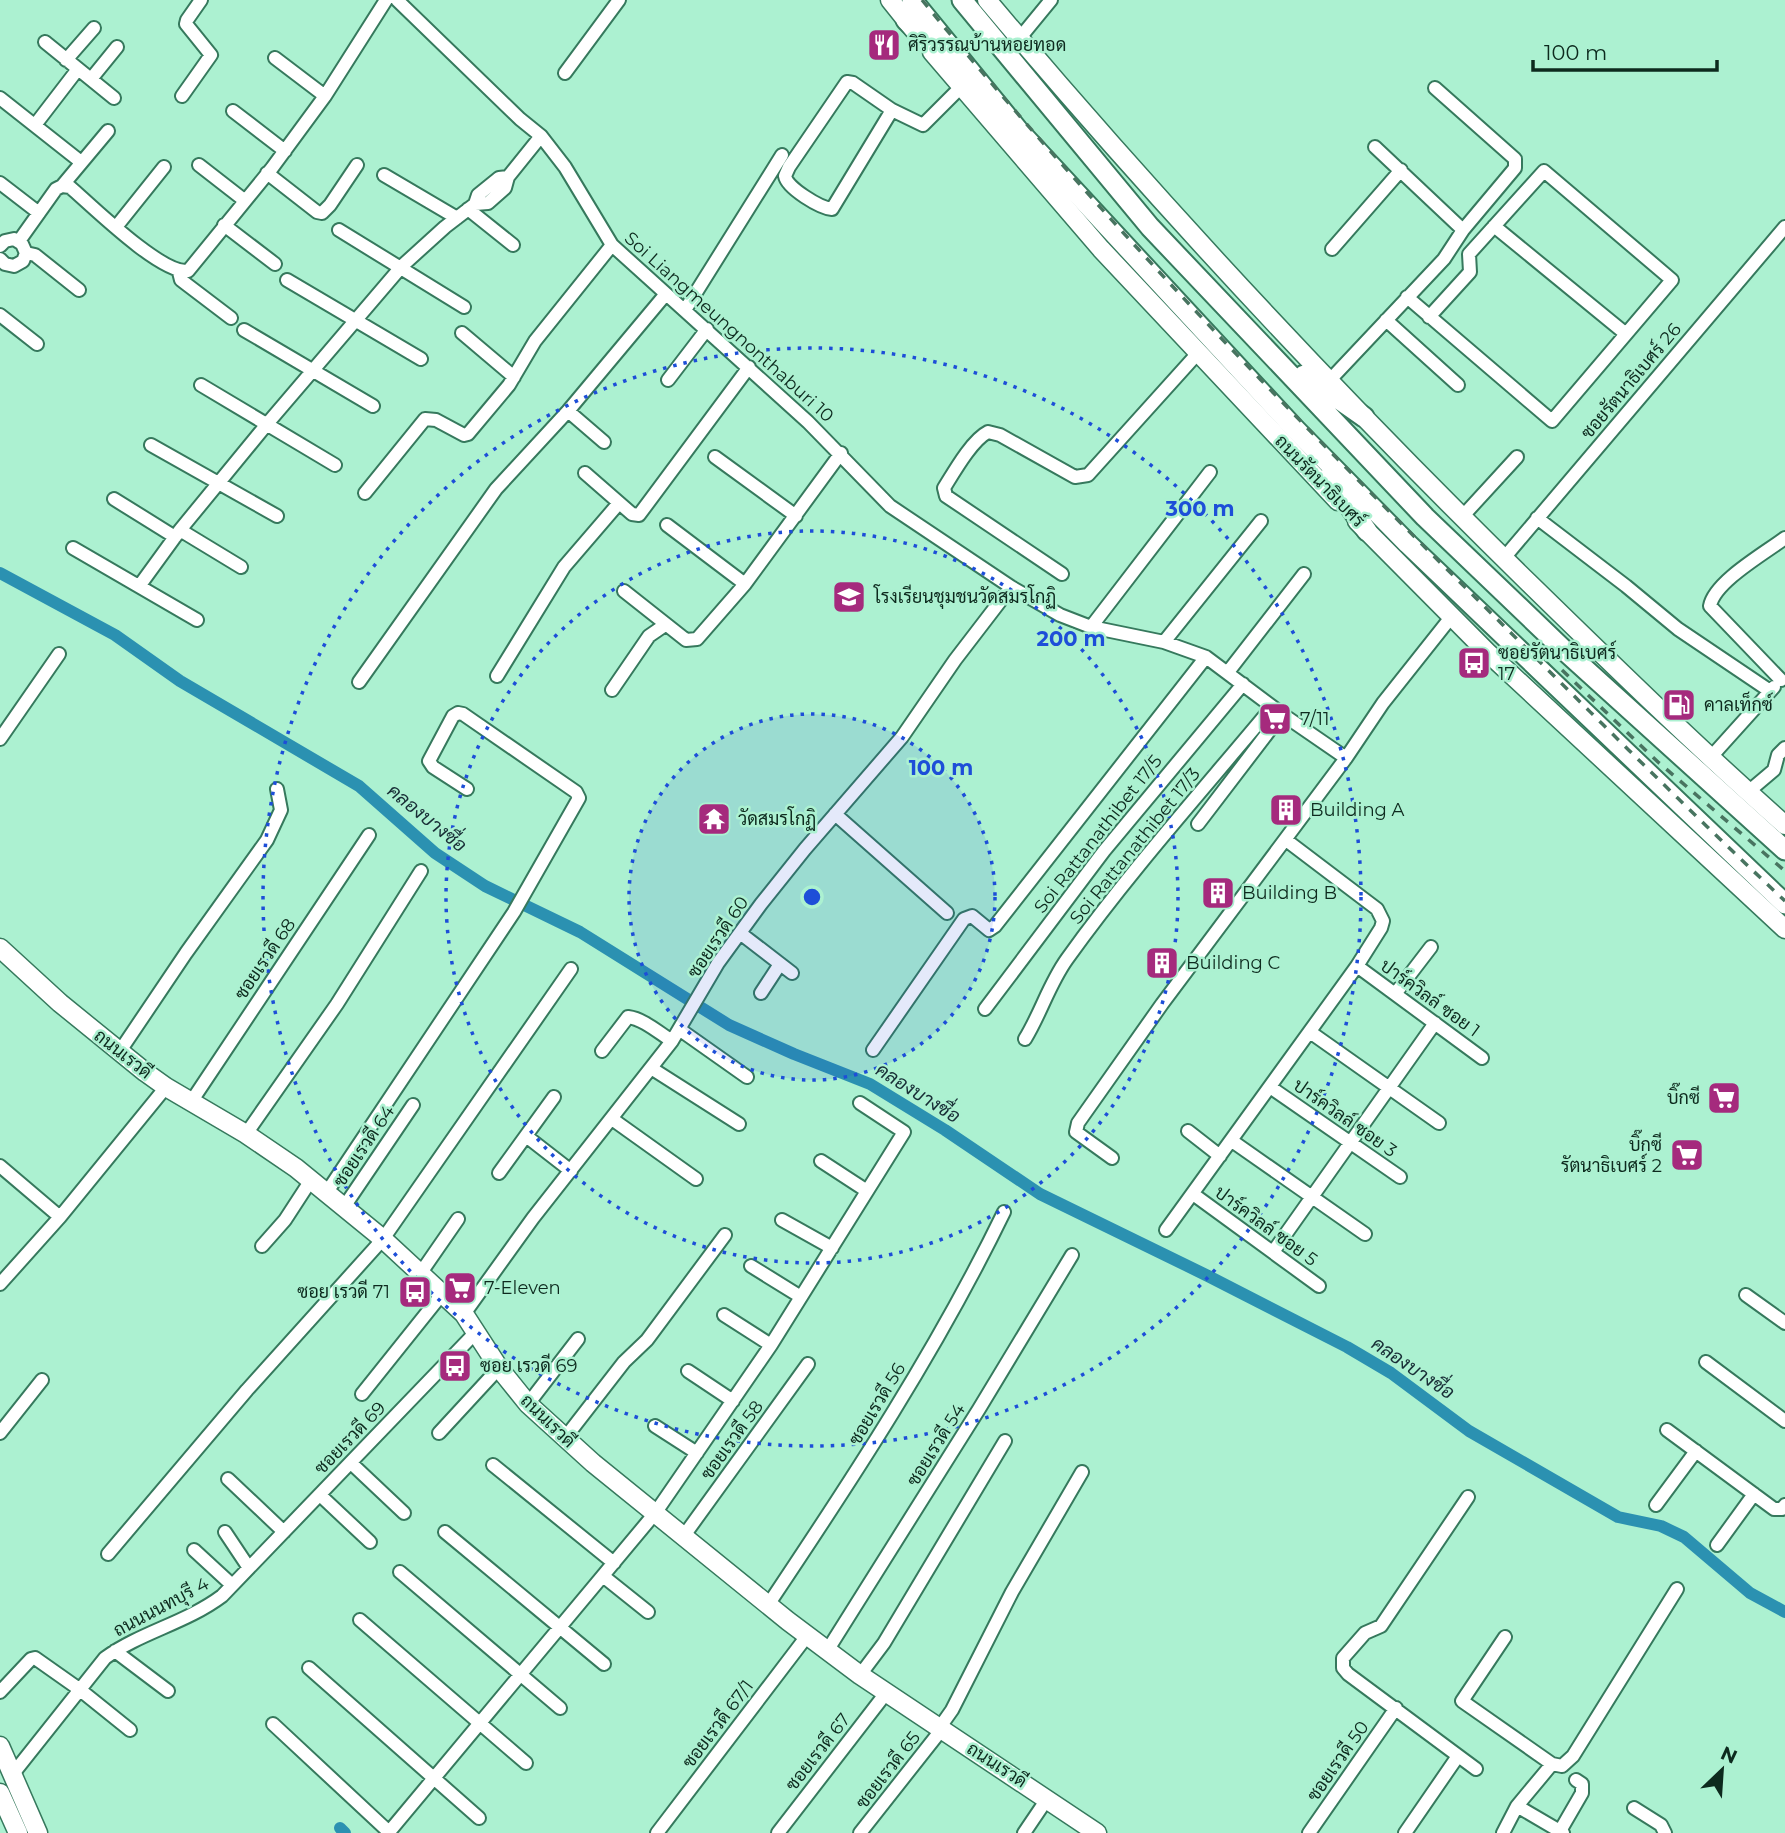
<svg xmlns="http://www.w3.org/2000/svg" width="1785" height="1833" font-family="Montserrat,Sarabun,sans-serif">
  <style>
    .lines { fill: none; stroke-linecap: round; stroke-linejoin: round }
    .canal { stroke: #2b91b1; stroke-width: 12 }
    .street-casing { stroke: #36795d; stroke-width: 16 }
    .secondary-casing { stroke: #36795d; stroke-width: 21 }
    .primary-casing { stroke: #36795d; stroke-width: 23 }
    .street { stroke: #fff; stroke-width: 12 }
    .secondary { stroke: #fff; stroke-width: 18 }
    .primary { stroke: #fff; stroke-width: 19 }
    .rail { stroke: #487460; stroke-width: 3.5; stroke-dasharray: 9 9; stroke-linecap: butt }
    .ring { fill: none; stroke: #1d4ed8; stroke-width: 3.5; stroke-dasharray: 3.5 7 }
    .labels { text-anchor: middle; dominant-baseline: central; stroke-width: 5; stroke-linejoin: round; paint-order: stroke }
    .poi-label { font-size: 18px; fill: #0d2a1e; stroke: #acf1d1; text-anchor: start }
    .street-label { font-size: 18px; fill: #0d2a1e; stroke: #acf1d1 }
    .water-label { font-size: 19px; font-style: italic; fill: #182e36; stroke: #acf1d1 }
    .centre { fill: #1d4ed8; stroke: #acf1d1; stroke-width: 3.5 }
    .ring-label { font-size: 21px; text-anchor: middle; font-weight: bold; fill: #1d4ed8; stroke: #acf1d1; stroke-width: 5; stroke-linejoin: round; paint-order: stroke }
  </style>
  <rect width="100%" height="100%" fill="#acf1d1"/>
  <g class="lines">
    <path class="canal" d="M0,573L115,635L180,681L359,786L435,853L485,886L580,932L729,1025L794,1054L870,1084L945,1130L1040,1194L1208,1276L1347,1347L1391,1373L1469,1431L1618,1517L1661,1526L1684,1537L1750,1593L1785,1612
      M340,1828L345,1833"/>
    <defs>
      <path id="street" d="M397,0L520,119L541,136L565,167L612,245L808,422L890,506L1011,587L1060,615L1091,627L1164,642L1206,657L1282,714L1346,758
        M1019,39L1051,0
        M45,42L114,98
        M275,58L325,96
        M66,60L94,28
        M565,73L619,0
        M91,79L117,47
        M182,96L211,55L186,24L187,20L201,0
        M0,98L81,162
        M892,110L832,209C820,208 787,188 785,176L789,167L847,82L853,83L892,110L923,125L961,87
        M233,111L285,151
        M35,125L78,69
        M1375,147L1463,230
        M199,165L244,200
        M267,173L317,212L322,213L330,205L357,165
        M384,175L457,218
        M0,183L39,213
        M62,186L108,131
        M475,204L488,203L505,188L508,177L541,136
        M468,209L513,245
        M224,225L275,264
        M1494,226L1626,334
        M116,227L164,167
        M339,230L464,307
        M19,241L56,189L62,186L70,187C92,206 161,274 188,271L272,168L325,96L386,0
        M0,246L5,241L14,239L22,244L26,253L23,261L14,266L5,264L0,259
        M1332,249L1401,170
        M26,253L35,255L79,290
        M179,272L181,280L231,318
        M287,280L421,359
        M1407,297L1552,421L1672,280L1544,171L1469,254L1470,272L1429,317
        M685,310L782,155
        M0,315L37,344
        M1386,320L1458,385
        M244,330L373,406
        M462,333L514,377
        M668,380L707,329
        M1329,381L1444,259L1463,230L1515,168V159L1435,88
        M201,385L335,465
        M568,411L604,442
        M151,445L277,516
        M715,457L796,516
        M585,473L632,514L639,515L749,367
        M365,493L425,419L436,420L464,435L468,434L509,385L535,341L612,245
        M114,499L175,537
        M1462,517L1517,457
        M1537,518L1626,586L1678,629L1770,691
        M667,525L745,584
        M180,530L241,567
        M73,548L197,620
        M1504,558L1785,227
        M1062,574L946,496L944,488C954,472 972,440 988,432L1000,435L1075,477L1088,475L1198,353
        M140,585L180,530L267,424L402,266L445,227L475,204L478,195L499,178L508,177
        M624,591L686,640L697,639L745,584L841,453
        M1091,627L1210,472
        M1164,642L1261,521
        M1228,672L1304,574
        M497,676L564,567L619,503
        M1781,680L1710,606C1714,582 1765,553 1785,538
        M359,682L496,489L568,411L665,295
        M612,690L649,636L665,625
        M0,739L59,654
        M1711,757L1774,687
        M1748,792L1774,770L1778,755L1785,748
        M835,814L947,913
        M1198,824L1282,714
        M740,933L792,973
        M1357,966L1482,1058
        M761,993L780,964
        M1395,994L1431,947
        M985,1009L1104,851L1243,684
        M679,1029L747,1077
        M1310,1032L1439,1123
        M1025,1039C1041,1013 1049,984 1067,959C1130,871 1203,790 1272,707
        M873,1050L964,919L972,916L989,930L995,926L1206,657
        M120,1051L186,953L267,840L281,810L277,789
        M602,1051L628,1017C644,1019 659,1033 672,1041
        M651,1068L739,1124
        M1270,1087L1400,1177
        M191,1102L369,835
        M612,1119L696,1179
        M1188,1131L1220,1156
        M246,1134L337,1004L421,871
        M526,1136L571,1171
        M1232,1141L1365,1234
        M1112,1158L1076,1132L1078,1123L1162,1004L1346,758L1383,703L1452,616
        M821,1161L867,1191
        M0,1166L60,1217
        M499,1173L554,1097
        M327,1192L514,912L579,798L576,792L463,714L458,713L453,716L429,761L433,767L467,789
        M1193,1194L1319,1286
        M344,1207L413,1105
        M782,1220L832,1248
        M1166,1230L1357,966L1381,928L1383,921L1377,909L1286,840
        M262,1246L285,1220L311,1180
        M1273,1252L1435,1023
        M751,1266L801,1297
        M420,1274L458,1219
        M0,1284L60,1217L166,1087
        M1746,1295L1785,1323
        M464,1314L533,1218L672,1041L718,963L761,904L805,849L902,737L955,660L1011,587
        M724,1315L771,1345
        M1706,1362L1785,1421
        M688,1371L733,1401
        M362,1394L442,1294
        M528,1404L578,1339
        M655,1426L697,1453
        M1667,1430L1774,1509H1782L1785,1505
        M0,1433L42,1380
        M439,1433L499,1368
        M565,1438L624,1362L647,1340L725,1235
        M351,1463L404,1513
        M493,1465L614,1563
        M228,1479L284,1532
        M320,1495L370,1542
        M1468,1497L1381,1626L1365,1633L1343,1658V1668L1348,1674L1476,1769
        M1656,1505L1696,1451
        M225,1532L249,1568
        M445,1532L604,1664
        M683,1537L808,1364
        M1717,1545L1754,1494
        M194,1550L232,1585
        M108,1554L247,1390L383,1239L571,969
        M400,1572L560,1708
        M603,1576L648,1612
        M768,1605C853,1478 937,1350 1004,1212
        M360,1620L526,1763
        M1505,1637L1462,1701L1552,1764L1562,1766L1573,1756L1677,1589
        M115,1651L168,1691
        M827,1651L979,1409L1072,1255
        M309,1668L479,1818
        M860,1675L884,1643L1005,1441
        M0,1692L31,1659L35,1658L79,1689L130,1730
        M273,1724L390,1833
        M940,1727L952,1710L1012,1592L1082,1472
        M12,1775L105,1658C141,1632 186,1623 222,1596L477,1331
        M1517,1806L1563,1833
        M1634,1808L1661,1825L1665,1833
        M1560,1831L1582,1793V1784L1576,1780
        M389,1832L656,1512L771,1345L904,1132L860,1103
        M657,1833L807,1636
        M778,1833L886,1693
        M860,1833L942,1729
        M1024,1833L1047,1799
        M1309,1833L1396,1708
        M1405,1833L1458,1756
        M1503,1833L1517,1806L1552,1764"/>
      <path id="secondary" d="M890,0L914,30
        M987,0C1158,203 1339,397 1529,583C1613,665 1697,747 1785,825
        M932,52L1101,249L1338,501
        M1357,521L1487,652L1785,929
        M0,948L60,1003L145,1072L166,1087L246,1134L296,1168L383,1239L464,1314L499,1368L528,1404L593,1463L788,1621L860,1675L1097,1833
        M0,1746L38,1833
        M0,1793L18,1833"/>
      <path id="primary" d="M912,0L1018,130L1295,429L1408,544L1785,904
        M962,0L1150,227L1425,517L1565,651L1785,850
        M906,20L947,61
        M1304,375L1364,417
        M1329,477L1367,531"/>
    </defs>
    <use href="#street" class="street-casing"/>
    <use href="#secondary" class="secondary-casing"/>
    <use href="#primary" class="primary-casing"/>
    <use href="#street" class="street"/>
    <use href="#secondary" class="secondary"/>
    <use href="#primary" class="primary"/>
    <path class="rail" d="M922,0C1097,214 1289,413 1485,607C1584,706 1683,805 1785,901
      M1562,670L1658,762L1785,871"/>
  </g>
  <circle cx="812" cy="897" r="183" fill="#1d4ed8" fill-opacity=".12"/>
  <g class="ring">
    <circle cx="812" cy="897" r="183"/>
    <circle cx="812" cy="897" r="366"/>
    <circle cx="812" cy="897" r="549"/>
  </g>
  <defs>
    <symbol id="restaurant-square" viewBox="-11 -11 22 22"><rect x="-9" y="-9" width="18" height="18" rx="4" fill="#a52a7d" stroke="#acf1d1"/><path d="M-5-6h1v4h1v-4h1v4h1v-4h1v5L-1.5 .5V6h-2V.5L-5-1ZM5-6V6H3V1.5H1.5Q1.5-4 5-6Z" fill="#fff"/></symbol>
    <symbol id="school-square" viewBox="-11 -11 22 22"><rect x="-9" y="-9" width="18" height="18" rx="4" fill="#a52a7d" stroke="#acf1d1"/><path d="M0-5L7-2L0 1L-7-2ZM-4 1L0 2.5L4 1V4Q0 6-4 4Z" fill="#fff"/></symbol>
    <symbol id="bus-square" viewBox="-11 -11 22 22"><rect x="-9" y="-9" width="18" height="18" rx="4" fill="#a52a7d" stroke="#acf1d1"/><path d="M-5-6H5V4H4V6H2V4H-2V6H-4V4H-5ZM-3.5-4V0h7V-4ZM-3.5 1.2v1.5H-2V1.2ZM2 1.2v1.5H3.5V1.2Z" fill="#fff"/></symbol>
    <symbol id="fuel-square" viewBox="-11 -11 22 22"><rect x="-9" y="-9" width="18" height="18" rx="4" fill="#a52a7d" stroke="#acf1d1"/><path d="M-5.5-6h7V0h2V4h1.3V-2.5L3-4.5l.8-.8L6-3V5H2.5V1h-1V6h-7ZM-4.2-4.7v3.2H.2V-4.7Z" fill="#fff"/></symbol>
    <symbol id="supermarket-square" viewBox="-11 -11 22 22"><rect x="-9" y="-9" width="18" height="18" rx="4" fill="#a52a7d" stroke="#acf1d1"/><path d="M-6-5.5h2.5l.6 2H6L4.5 2H-2.5L-4.4-4H-6ZM-1.5 3.2a1.3 1.3 0 1 0 .1 0ZM3 3.2a1.3 1.3 0 1 0 .1 0Z" fill="#fff"/></symbol>
    <symbol id="building-square" viewBox="-11 -11 22 22"><rect x="-9" y="-9" width="18" height="18" rx="4" fill="#a52a7d" stroke="#acf1d1"/><path d="M-4-6H4V6H1V3H-1V6H-4ZM-2.5-4.3h1.7v1.8h-1.7ZM.8-4.3h1.7v1.8H.8ZM-2.5-1h1.7V.8h-1.7ZM.8-1h1.7V.8H.8Z" fill="#fff"/></symbol>
    <symbol id="temple-square" viewBox="-11 -11 22 22"><rect x="-9" y="-9" width="18" height="18" rx="4" fill="#a52a7d" stroke="#acf1d1"/><path d="M0-6L5-2H3V0L6.5 2.5H4V6H1.5V3h-3V6H-4V2.5H-6.5L-3 0V-2H-5Z" fill="#fff"/></symbol>
  </defs>
  <g fill-rule="evenodd">
    <use href="#restaurant-square" x="865" y="26" width="38" height="38"/>
    <use href="#school-square" x="830" y="578" width="38" height="38"/>
    <use href="#bus-square" x="1455" y="644" width="38" height="38"/>
    <use href="#fuel-square" x="1660" y="686" width="38" height="38"/>
    <use href="#supermarket-square" x="1256" y="700" width="38" height="38"/>
    <use href="#building-square" x="1267" y="791" width="38" height="38"/>
    <use href="#temple-square" x="695" y="800" width="38" height="38"/>
    <use href="#building-square" x="1199" y="874" width="38" height="38"/>
    <use href="#building-square" x="1143" y="944" width="38" height="38"/>
    <use href="#supermarket-square" x="1705" y="1079" width="38" height="38"/>
    <use href="#supermarket-square" x="1668" y="1136" width="38" height="38"/>
    <use href="#supermarket-square" x="441" y="1269" width="38" height="38"/>
    <use href="#bus-square" x="396" y="1273" width="38" height="38"/>
    <use href="#bus-square" x="436" y="1347" width="38" height="38"/>
  </g>
  <g class="labels">
    <g class="poi-label">
      <text x="908" y="45">ศิริวรรณบ้านหอยทอด</text>
      <text x="874" y="597">โรงเรียนชุมชนวัดสมรโกฏิ</text>
      <text x="1498" y="653">ซอยรัตนาธิเบศร์<tspan x="1498" dy="21">17</tspan></text>
      <text x="1704" y="705">คาลเท็กซ์</text>
      <text x="1300" y="719">7/11</text>
      <text x="1310" y="810">Building A</text>
      <text x="738" y="819">วัดสมรโกฏิ</text>
      <text x="1242" y="893">Building B</text>
      <text x="1186" y="963">Building C</text>
      <text x="1700" y="1098" text-anchor="end">บิ๊กซี</text>
      <text x="1662" y="1145" text-anchor="end">บิ๊กซี<tspan x="1662" dy="21">รัตนาธิเบศร์ 2</tspan></text>
      <text x="484" y="1288">7-Eleven</text>
      <text x="390" y="1292" text-anchor="end">ซอย เรวดี 71</text>
      <text x="480" y="1366">ซอย เรวดี 69</text>
    </g>
    <g class="street-label">
      <text transform="translate(729 327) rotate(42)">Soi Liangmeungnonthaburi 10</text>
      <text transform="translate(1631 381) rotate(-50)">ซอยรัตนาธิเบศร์ 26</text>
      <text transform="translate(1320 481) rotate(46)">ถนนรัตนาธิเบศร์</text>
      <text transform="translate(1098 834) rotate(-52)">Soi Rattanathibet 17/5</text>
      <text transform="translate(1135 846) rotate(-51)">Soi Rattanathibet 17/3</text>
      <text transform="translate(718 937) rotate(-56)">ซอยเรวดี 60</text>
      <text transform="translate(265 959) rotate(-56)">ซอยเรวดี 68</text>
      <text transform="translate(1430 998) rotate(36)">ปาร์ควิลล์ ซอย 1</text>
      <text transform="translate(123 1054) rotate(38)">ถนนเรวดี</text>
      <text transform="translate(1345 1118) rotate(35)">ปาร์ควิลล์ ซอย 3</text>
      <text transform="translate(364 1146) rotate(-56)">ซอยเรวดี 64</text>
      <text transform="translate(1266 1226) rotate(36)">ปาร์ควิลล์ ซอย 5</text>
      <text transform="translate(877 1404) rotate(-59)">ซอยเรวดี 56</text>
      <text transform="translate(548 1421) rotate(44)">ถนนเรวดี</text>
      <text transform="translate(350 1438) rotate(-46)">ซอยเรวดี 69</text>
      <text transform="translate(732 1440) rotate(-54)">ซอยเรวดี 58</text>
      <text transform="translate(936 1445) rotate(-58)">ซอยเรวดี 54</text>
      <text transform="translate(161 1607) rotate(-28)">ถนนนนทบุรี 4</text>
      <text transform="translate(718 1724) rotate(-53)">ซอยเรวดี 67/1</text>
      <text transform="translate(818 1752) rotate(-52)">ซอยเรวดี 67</text>
      <text transform="translate(1338 1761) rotate(-55)">ซอยเรวดี 50</text>
      <text transform="translate(997 1765) rotate(33)">ถนนเรวดี</text>
      <text transform="translate(888 1770) rotate(-52)">ซอยเรวดี 65</text>
    </g>
    <g class="water-label">
      <text transform="translate(427 818) rotate(39)">คลองบางซื่อ</text>
      <text transform="translate(918 1093) rotate(32)">คลองบางซื่อ</text>
      <text transform="translate(1413 1368) rotate(34)">คลองบางซื่อ</text>
    </g>
  </g>
  <circle cx="812" cy="897" r="10" class="centre"/>
  <g class="ring-label">
    <text x="1200" y="516">300 m</text>
    <text x="1071" y="646">200 m</text>
    <text x="941" y="775">100 m</text>
  </g>
  <g transform="translate(1722 1770) rotate(25)" stroke="#acf1d1" stroke-width="5" paint-order="stroke">
  <path d="M0-5L12 26L0 18L-12 26Z" fill="#0d2a1e"/>
  <text y="-10" font-size="19" font-weight="bold" text-anchor="middle" fill="#0d2a1e">N</text>
  </g>
  <path d="M1533 60v10h184v-10" fill="none" stroke="#0d2a1e" stroke-width="3.5"/>
  <text x="1544" y="60" font-size="21" fill="#0d2a1e" stroke="#acf1d1" stroke-width="5" paint-order="stroke">100 m</text>
</svg>
